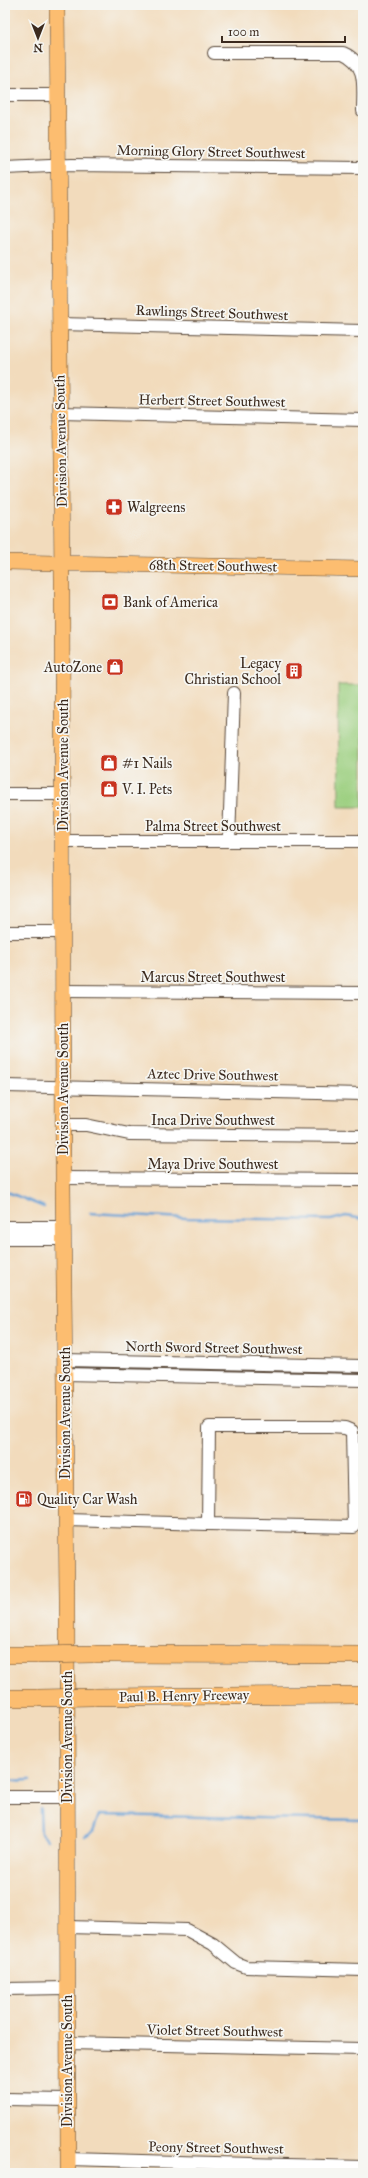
<svg xmlns="http://www.w3.org/2000/svg" width="368" height="2178" font-family="'IM FELL Great Primer',serif">
  <style>
    .green { fill: #9bcf7f; stroke: #6b7c4e }
    .lines { fill: none; stroke-linecap: round; stroke-linejoin: round }
    .stream { stroke: #649ed4; stroke-width: 2.5 }
    .minor-casing { stroke: #564536; stroke-width: 14 }
    .major-casing { stroke: #564536; stroke-width: 16 }
    .highway-casing { stroke: #564536; stroke-width: 18 }
    .minor { stroke: #fff; stroke-width: 12 }
    .major { stroke: #fcbd6f; stroke-width: 15 }
    .highway { stroke: #fcbd6f; stroke-width: 17 }
    .highway-bridge-casing { stroke: #564536; stroke-width: 18; stroke-linecap: butt }
    .highway-bridge { stroke: #fcbd6f; stroke-width: 17 }
    .labels { text-anchor: middle; dominant-baseline: central; stroke-width: 3.5; stroke-linejoin: round; paint-order: stroke }
    .street-label { font-size: 14px; fill: #3b2a1e; stroke: #f6f6f2 }
    .poi-label { font-size: 14px; fill: #3b2a1e; stroke: #f6f6f2; text-anchor: start }
  </style>
  <rect width="100%" height="100%" fill="#f6f6f2"/>
  <filter id="ink" filterUnits="userSpaceOnUse"><feTurbulence type="fractalNoise" baseFrequency=".025" numOctaves="2"/><feDisplacementMap in="SourceGraphic" scale="8" xChannelSelector="R" yChannelSelector="G"/><feConvolveMatrix kernelMatrix="1 2 1 2 8 2 1 2 1" color-interpolation-filters="sRGB"/></filter>
  <filter id="wash" filterUnits="userSpaceOnUse"><feTurbulence type="fractalNoise" baseFrequency=".012" numOctaves="4" result="noise"/><feDisplacementMap in="SourceGraphic" scale="16" xChannelSelector="R" yChannelSelector="G"/><feGaussianBlur stdDeviation="0.9" result="paint"/><feColorMatrix in="noise" values="0 0 0 0 0 0 0 0 0 0 0 0 0 0 0 0 0 1.4 0 .05"/><feComposite in="paint" operator="in"/></filter>
  <g filter="url(#wash)">
    <rect width="100%" height="100%" fill="#f2dbbc"/>
    <path class="green" d="M338,685H363V807H339Z"/>
    <g class="lines">
      <path class="stream" d="M5,1191L44,1207
        M90,1213L186,1218L331,1220L346,1216L363,1219
        M5,1781L30,1780
        M40,1809L41,1833L47,1840
        M85,1837L93,1832L99,1815L363,1820"/>
    </g>
  </g>
  <g filter="url(#ink)">
    <g class="lines">
      <defs>
        <path id="minor" d="M214,53H343C368,64 363,87 363,111
          M5,95H58
          M5,168L72,165L363,168
          M59,324L363,331
          M60,413L363,420
          M5,794H63
          M63,841H363
          M229,841L234,693
          M5,932H63
          M63,991L363,993
          M5,1086L363,1094
          M63,1125H86L129,1134L363,1136
          M63,1178L363,1180
          M5,1227H63
          M5,1239H63
          M64,1360L363,1366
          M64,1374L363,1380
          M209,1427H330L345,1428L352,1431L354,1527L208,1524Z
          M66,1520L208,1524
          M5,1797H67
          M67,1927L187,1930L213,1944L236,1963L246,1967L363,1970
          M5,1989L67,1988
          M67,2043L363,2049
          M5,2099L67,2100
          M68,2159L363,2167"/>
        <path id="major" d="M57,5L62,580L63,1186L67,1599L68,2173
          M5,562L363,569"/>
        <path id="highway" d="M93,1654L363,1655
          M5,1655H38
          M93,1697L363,1695
          M5,1698H38"/>
      </defs>
      <use href="#minor" class="minor-casing"/>
      <use href="#major" class="major-casing"/>
      <use href="#highway" class="highway-casing"/>
      <use href="#minor" class="minor"/>
      <use href="#major" class="major"/>
      <use href="#highway" class="highway"/>
      <defs>
        <path id="highway-bridge" d="M38,1655L93,1654
          M38,1698L93,1697"/>
      </defs>
      <use href="#highway-bridge" class="highway-bridge-casing"/>
      <use href="#highway-bridge" class="highway-bridge"/>
    </g>
  </g>
  <defs>
    <symbol id="pharmacy-square" viewBox="-11 -11 22 22"><rect x="-9" y="-9" width="18" height="18" rx="4" fill="#c8321e" stroke="#f6f6f2"/><path d="M-2-6h4v4h4v4h-4v4h-4v-4h-4v-4h4Z" fill="#fff"/></symbol>
    <symbol id="bank-square" viewBox="-11 -11 22 22"><rect x="-9" y="-9" width="18" height="18" rx="4" fill="#c8321e" stroke="#f6f6f2"/><path d="M-6-4H6V4H-6ZM0-2.3a2.3 2.3 0 1 0 0 4.6a2.3 2.3 0 1 0 0-4.6Z" fill="#fff"/></symbol>
    <symbol id="shop-square" viewBox="-11 -11 22 22"><rect x="-9" y="-9" width="18" height="18" rx="4" fill="#c8321e" stroke="#f6f6f2"/><path d="M-5-2.5h2.3a2.7 3.5 0 0 1 5.4 0H5L5.5 6h-11ZM-1.5-2.5h3a1.5 2.3 0 0 0-3 0Z" fill="#fff"/></symbol>
    <symbol id="building-square" viewBox="-11 -11 22 22"><rect x="-9" y="-9" width="18" height="18" rx="4" fill="#c8321e" stroke="#f6f6f2"/><path d="M-4-6H4V6H1V3H-1V6H-4ZM-2.5-4.3h1.7v1.8h-1.7ZM.8-4.3h1.7v1.8H.8ZM-2.5-1h1.7V.8h-1.7ZM.8-1h1.7V.8H.8Z" fill="#fff"/></symbol>
    <symbol id="fuel-square" viewBox="-11 -11 22 22"><rect x="-9" y="-9" width="18" height="18" rx="4" fill="#c8321e" stroke="#f6f6f2"/><path d="M-5.5-6h7V0h2V4h1.3V-2.5L3-4.5l.8-.8L6-3V5H2.5V1h-1V6h-7ZM-4.2-4.7v3.2H.2V-4.7Z" fill="#fff"/></symbol>
  </defs>
  <g fill-rule="evenodd">
    <use href="#pharmacy-square" x="104" y="497" width="20" height="20"/>
    <use href="#bank-square" x="100" y="592" width="20" height="20"/>
    <use href="#shop-square" x="105" y="657" width="20" height="20"/>
    <use href="#building-square" x="284" y="661" width="20" height="20"/>
    <use href="#shop-square" x="99" y="753" width="20" height="20"/>
    <use href="#shop-square" x="99" y="779" width="20" height="20"/>
    <use href="#fuel-square" x="14" y="1489" width="20" height="20"/>
  </g>
  <g class="labels">
    <g class="street-label">
      <text transform="translate(211 152) rotate(1)">Morning Glory Street Southwest</text>
      <text transform="translate(212 313) rotate(2)">Rawlings Street Southwest</text>
      <text transform="translate(212 401) rotate(1)">Herbert Street Southwest</text>
      <text transform="translate(61 441) rotate(-91)">Division Avenue South</text>
      <text transform="translate(213 566) rotate(1)">68th Street Southwest</text>
      <text transform="translate(63 765) rotate(-90)">Division Avenue South</text>
      <text x="213" y="826">Palma Street Southwest</text>
      <text x="213" y="977">Marcus Street Southwest</text>
      <text transform="translate(213 1075) rotate(1)">Aztec Drive Southwest</text>
      <text transform="translate(63 1089) rotate(-90)">Division Avenue South</text>
      <text x="213" y="1120">Inca Drive Southwest</text>
      <text x="213" y="1164">Maya Drive Southwest</text>
      <text transform="translate(214 1348) rotate(1)">North Sword Street Southwest</text>
      <text transform="translate(65 1413) rotate(-90)">Division Avenue South</text>
      <text transform="translate(184 1696) rotate(-1)">Paul B. Henry Freeway</text>
      <text transform="translate(67 1737) rotate(-90)">Division Avenue South</text>
      <text transform="translate(215 2031) rotate(1)">Violet Street Southwest</text>
      <text transform="translate(67 2061) rotate(-90)">Division Avenue South</text>
      <text transform="translate(216 2148) rotate(1)">Peony Street Southwest</text>
    </g>
    <g class="poi-label">
      <text x="127" y="507">Walgreens</text>
      <text x="123" y="602">Bank of America</text>
      <text x="281" y="663" text-anchor="end">Legacy<tspan x="281" dy="16">Christian School</tspan></text>
      <text x="102" y="667" text-anchor="end">AutoZone</text>
      <text x="122" y="763">#1 Nails</text>
      <text x="122" y="789">V. I. Pets</text>
      <text x="37" y="1499">Quality Car Wash</text>
    </g>
  </g>
  <rect width="368" height="2178" fill="none" stroke="#f6f6f2" stroke-width="20"/>
  <g transform="translate(38 38) rotate(180)" stroke="#f6f6f2" stroke-width="3" paint-order="stroke">
  <path d="M0-3L7 15L0 10L-7 15Z" fill="#3b2a1e"/>
  <text y="-6" font-size="11" font-weight="bold" text-anchor="middle" fill="#3b2a1e">N</text>
  </g>
  <path d="M222 36v6h123v-6" fill="none" stroke="#3b2a1e" stroke-width="2"/>
  <text x="228" y="36" font-size="12" fill="#3b2a1e" stroke="#f6f6f2" stroke-width="3" paint-order="stroke">100 m</text>
</svg>
